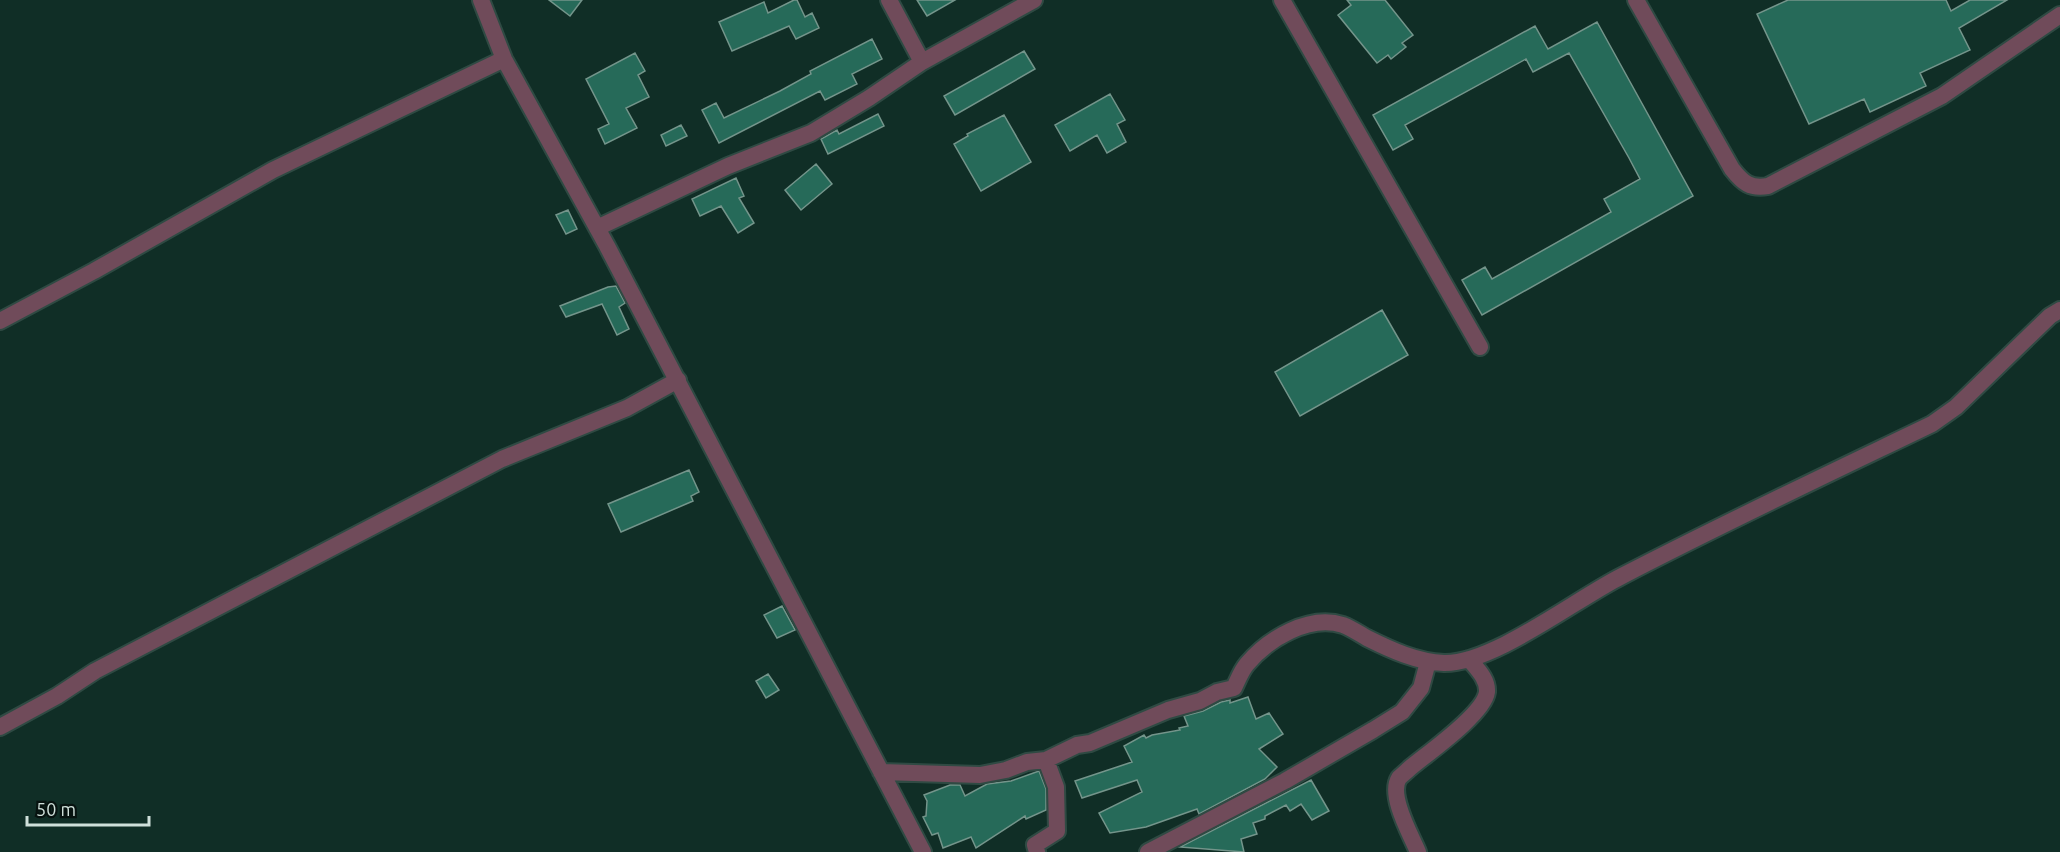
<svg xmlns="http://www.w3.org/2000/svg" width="2060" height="852" font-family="Ubuntu,sans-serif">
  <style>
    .building { fill: #266a59; stroke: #74958b; stroke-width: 1.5 }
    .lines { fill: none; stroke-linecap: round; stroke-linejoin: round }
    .minor-casing { stroke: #2f4a43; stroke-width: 20 }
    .minor { stroke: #704b5a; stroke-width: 16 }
  </style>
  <rect width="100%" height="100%" fill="#102e26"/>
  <path class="building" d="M549,0H582L570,16Z
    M794,0H797L805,17L812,13L819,28L796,39L789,26L732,51L719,22L764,2L768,13Z
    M917,0H955L927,16Z
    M1347,0H1385L1413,35L1402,43L1406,47L1391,59L1388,55L1377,63L1338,15L1351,5Z
    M1788,0H1946L1951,11L1970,0H2007L1959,28L1970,50L1920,73L1926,86L1870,112L1864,99L1809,124L1757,14Z
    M1597,22L1693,196L1482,315L1462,280L1485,267L1492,279L1611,212L1604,199L1640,179L1629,158L1569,53L1533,72L1526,59L1405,125L1413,139L1393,150L1373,115L1535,26L1548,49Z
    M872,39L882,59L852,74L857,84L825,100L820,91L719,143L702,110L716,103L724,118L780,91L811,74L810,71Z
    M1024,51L1035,69L955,115L944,96Z
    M635,53L645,71L638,75L649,97L626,108L637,128L605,144L598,129L609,124L586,79Z
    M1110,94L1125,120L1117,124L1126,142L1107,153L1097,135L1070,151L1055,125Z
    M878,114L884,126L828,154L821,139L837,130L839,134Z
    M1004,115L1031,162L981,191L954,144L968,136L967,134Z
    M681,125L687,136L666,146L661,135Z
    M816,164L832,184L801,210L785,190Z
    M736,178L744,196L739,198L754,223L738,233L721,206L700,216L692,199Z
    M568,210L577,229L566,234L556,215Z
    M616,286L625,303L619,307L629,329L617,335L602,304L566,317L560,306L608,287Z
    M1382,310L1408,355L1300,416L1275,372Z
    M689,470L699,492L691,496L693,501L621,532L608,504Z
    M782,606L795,630L777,638L764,615Z
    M768,674L779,690L766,698L756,681Z
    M1248,697L1256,719L1269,713L1283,734L1259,749L1277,767L1265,779L1199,814L1197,809L1146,827L1110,833L1099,813L1142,792L1137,780L1082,798L1075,781L1132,762L1124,746L1144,735L1146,738L1152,735L1180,730L1179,728L1188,726L1184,716L1203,711L1221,702L1230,700V703Z
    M1039,771L1046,789V810L1026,819L1025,816L976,848L971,837L943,848L938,833L932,835L923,817L926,816L927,801L924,795L950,785H960L965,796L987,784L1011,781Z
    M1311,780L1329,811L1312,820L1301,804L1290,811L1286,805L1265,816V819L1253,823L1257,834L1241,839L1244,852L1180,847Z"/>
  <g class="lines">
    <defs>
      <path id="minor" d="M481,0L504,59L607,246L923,852
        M889,0L922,62
        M1282,0L1480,347
        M1636,0L1732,169C1743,183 1750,189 1768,186L1942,96L2060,15
        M597,228L728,166L811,133L869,98L922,62L1034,0
        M0,321L94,271L273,170L504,59
        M0,727L57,696L95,671L502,459L627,408L678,380
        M881,772L980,775L1006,770L1027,762L1046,760L1077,745L1090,743L1168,710L1200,701L1217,692L1234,688C1238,680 1241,671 1247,664C1268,639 1309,614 1343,625C1351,628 1360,634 1367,638C1391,650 1417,662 1444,663C1493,664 1576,599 1622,576C1724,523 1828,474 1932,424L1956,407L2050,316L2060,310
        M1037,852L1035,845L1057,831L1056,787L1046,760
        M1148,852L1285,781L1373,730L1402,712L1421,688L1428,662
        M1418,852C1411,835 1388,795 1399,778C1402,775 1407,771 1410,768C1428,753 1484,714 1487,692C1488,679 1477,669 1469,659"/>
    </defs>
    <use href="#minor" class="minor-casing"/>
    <use href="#minor" class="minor"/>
  </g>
  <path d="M27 816v9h122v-9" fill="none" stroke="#cfe0da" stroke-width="3"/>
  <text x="36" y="816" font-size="18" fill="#cfe0da" stroke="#071310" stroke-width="4.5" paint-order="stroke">50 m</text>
</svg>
